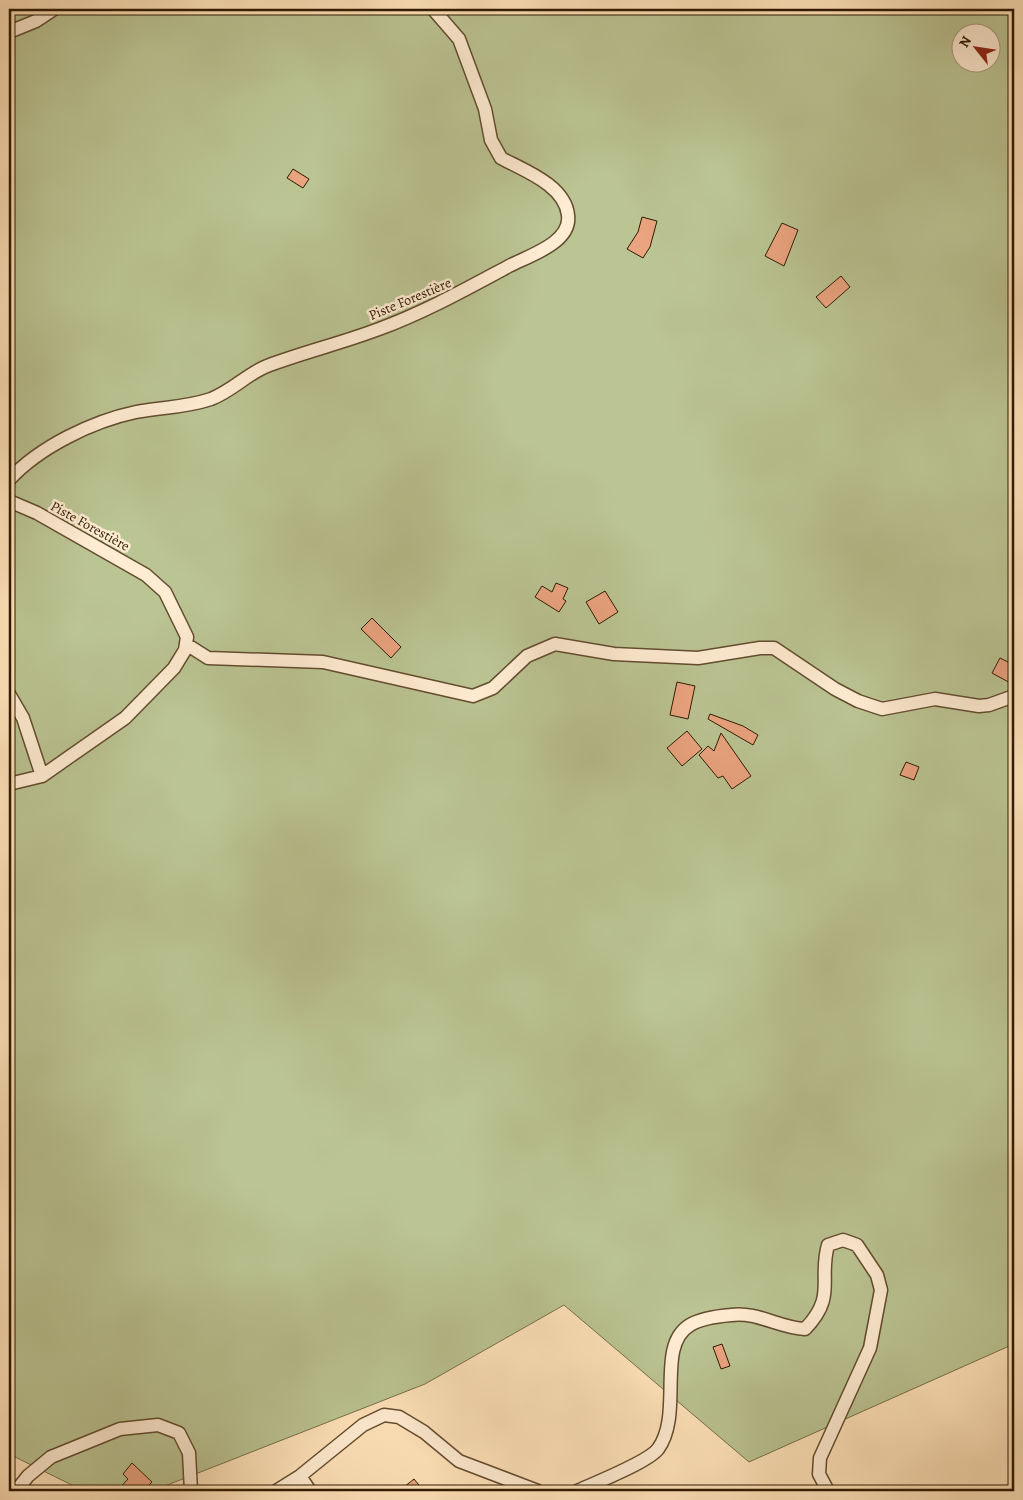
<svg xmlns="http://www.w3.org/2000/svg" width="1023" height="1500" font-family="Alegreya,serif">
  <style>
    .green { fill: #bbc493; stroke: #756f4a; fill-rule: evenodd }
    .building { fill: #eba480; stroke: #2f1a00 }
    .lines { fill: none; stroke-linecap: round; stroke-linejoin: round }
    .minor-casing { stroke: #634c2e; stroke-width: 15 }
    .minor { stroke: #ffecd2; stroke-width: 12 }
    .labels { text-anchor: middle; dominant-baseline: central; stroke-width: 5; stroke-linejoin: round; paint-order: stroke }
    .street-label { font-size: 14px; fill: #2f1a00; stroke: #ffecd2 }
  </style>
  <rect width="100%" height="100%" fill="#ffe2b9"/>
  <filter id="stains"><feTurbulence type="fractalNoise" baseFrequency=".004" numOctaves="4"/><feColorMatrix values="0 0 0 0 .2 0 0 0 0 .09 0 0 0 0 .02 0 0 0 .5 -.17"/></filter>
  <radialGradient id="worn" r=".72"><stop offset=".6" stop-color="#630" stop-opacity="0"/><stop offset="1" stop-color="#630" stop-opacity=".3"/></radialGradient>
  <path class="green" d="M9,9H1014V1341L1007,1347L749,1462L564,1305L425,1384L152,1491H84L9,1454ZM960,32H990V62H960Z"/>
  <path class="building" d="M293,169L309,179L303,188L287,178Z
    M642,217L657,221L650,247L643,258L627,249L638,232Z
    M782,223L798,230L784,266L765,256Z
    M841,276L850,287L826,308L816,297Z
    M556,583L568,588L563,599L566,601L559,612L535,597L542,586L552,592Z
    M605,591L618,612L599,624L586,602Z
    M372,618L401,647L391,658L361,629Z
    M1000,658L1014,665V685L992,673Z
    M677,682L695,686L688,719L670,715Z
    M710,714L743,726L758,735L753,745L708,719Z
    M687,731L702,749L682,766L667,748Z
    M721,733L751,776L732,789L723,776L718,778L699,755L708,746L714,751Z
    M906,762L919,767L914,780L900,775Z
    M722,1344L730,1366L721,1369L713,1347Z
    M132,1463L152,1482L143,1491H117L128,1479L123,1474Z
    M414,1479L424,1491H399Z"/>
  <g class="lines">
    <defs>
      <path id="minor" d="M9,32L36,21L54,9
        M9,480C39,447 93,421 136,412C162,407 184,408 211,399C232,391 247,374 267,366C304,352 342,343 379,329C425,312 466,289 509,266C528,256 572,243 568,215C565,185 523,170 501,158L491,140L485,109L459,39L433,9
        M9,501L37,513L146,575L165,592L187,637L185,650L174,668L125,718L42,776L9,784
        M186,644L208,658L323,662L473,696L493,688L527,656L555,644L614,654L698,658L760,648H774L835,689L858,701L882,709L935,699L979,706L989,705L1014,696
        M9,694L23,718L42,776
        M300,1476L310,1491
        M16,1491L28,1476L51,1457L120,1429L158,1425L179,1433L189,1453L191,1491
        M276,1491L300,1476L363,1425L384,1415L399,1417L424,1432L459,1461L538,1491
        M577,1491C595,1483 648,1462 658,1449C684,1413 655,1346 690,1325C700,1319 719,1316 731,1315C757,1311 779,1328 805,1329C837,1296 818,1280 828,1245L843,1240L857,1245L877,1275L881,1290L870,1348L820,1458L819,1474L828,1491"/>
    </defs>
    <use href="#minor" class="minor-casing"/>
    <use href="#minor" class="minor"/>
  </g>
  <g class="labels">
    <g class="street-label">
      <text transform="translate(410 299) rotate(-23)">Piste Forestière</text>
      <text transform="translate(90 526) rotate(29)">Piste Forestière</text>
    </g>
  </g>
  <rect width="1023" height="1500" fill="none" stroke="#ffe2b9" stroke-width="30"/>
  <rect x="10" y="10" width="1003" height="1480" fill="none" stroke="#2f1a00" stroke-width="2.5"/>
  <rect x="15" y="15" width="993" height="1470" fill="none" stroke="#2f1a00"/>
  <g transform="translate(976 48) rotate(300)"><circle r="24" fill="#ffecd2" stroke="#ac987e"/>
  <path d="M0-4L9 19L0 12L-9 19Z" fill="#8f2418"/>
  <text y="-8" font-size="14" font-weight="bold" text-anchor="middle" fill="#2f1a00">N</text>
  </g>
  <rect width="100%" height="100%" filter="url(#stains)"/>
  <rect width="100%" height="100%" fill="url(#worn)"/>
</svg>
